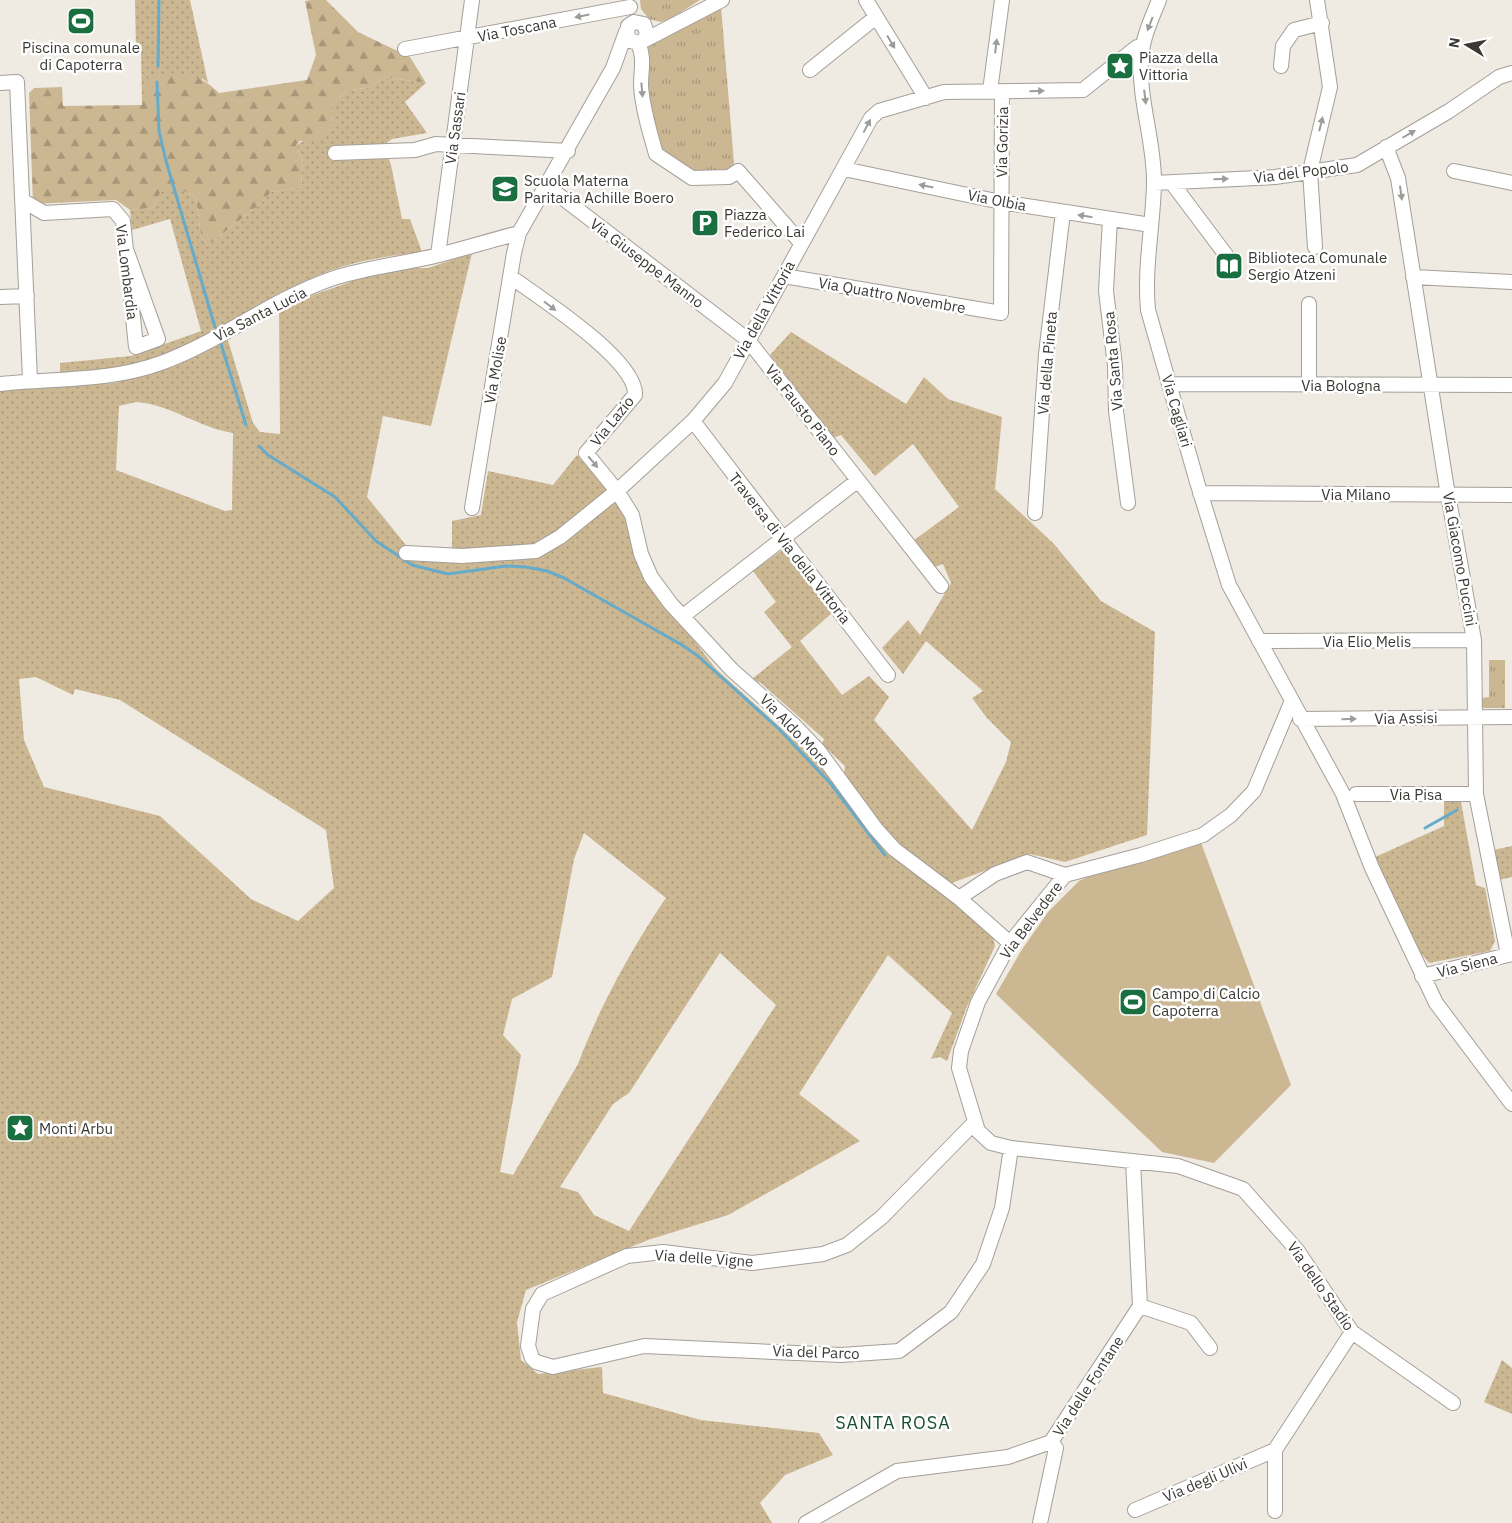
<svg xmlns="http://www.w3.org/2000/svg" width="1512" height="1523" font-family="'IBM Plex Sans',sans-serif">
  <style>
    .grass { fill: url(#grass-dots); fill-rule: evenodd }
    .forest { fill: url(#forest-firs) }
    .park { fill: url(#park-tufts) }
    .pitch { fill: #ccb793 }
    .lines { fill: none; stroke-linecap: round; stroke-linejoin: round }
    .stream { stroke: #66abc9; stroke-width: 3 }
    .minor-casing { stroke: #a49f98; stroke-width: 16 }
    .minor { stroke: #fff; stroke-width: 14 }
    .oneway { fill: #9c9c9a }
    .labels { text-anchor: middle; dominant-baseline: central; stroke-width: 5; stroke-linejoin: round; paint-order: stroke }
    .street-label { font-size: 15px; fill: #3a3935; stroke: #fff }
    .poi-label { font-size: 15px; fill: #3a3935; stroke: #fff; text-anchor: start }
    .quarter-label { font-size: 18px; letter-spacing: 1px; fill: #185030; stroke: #fff }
  </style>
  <defs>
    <pattern id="grass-dots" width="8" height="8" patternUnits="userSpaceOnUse" patternTransform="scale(1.25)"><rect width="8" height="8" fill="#ccb793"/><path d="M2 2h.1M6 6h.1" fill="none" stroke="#a79679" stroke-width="1.8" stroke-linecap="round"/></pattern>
    <pattern id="forest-firs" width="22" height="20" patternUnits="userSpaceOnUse" patternTransform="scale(1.25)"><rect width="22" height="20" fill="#ccb793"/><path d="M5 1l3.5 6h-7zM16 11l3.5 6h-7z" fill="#a79679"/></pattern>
    <pattern id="park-tufts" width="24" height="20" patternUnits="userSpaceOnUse" patternTransform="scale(1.25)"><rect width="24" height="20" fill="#ccb793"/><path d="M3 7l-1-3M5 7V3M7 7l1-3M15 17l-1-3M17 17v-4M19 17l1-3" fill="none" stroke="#a79679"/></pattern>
  </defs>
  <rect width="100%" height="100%" fill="#efeae2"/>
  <path class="grass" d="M135,0H190L208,83L203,79L142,105L141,50H136Z
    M384,77L426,83L405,102L427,133L392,139L384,145L391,165L402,219H410L422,252C387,256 352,261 319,275C255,301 199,348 132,366C110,373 83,372 60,374V363L131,356L201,331L170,219L132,230L130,210L153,208L161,191H184L196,197L201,236L208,245L259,205L271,192L301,187L303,161L296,145L332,126L334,102L347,91L370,87Z
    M472,253L431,426L383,416L367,497L410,550L452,561V521L481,515L488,471L553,485L577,455L626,511L642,573L716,669L814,758L891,854L985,925L992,933L995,946L966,1009L947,1061L940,1057L931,1059L952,1013L888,955L799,1094L860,1141L728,1215L648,1240L526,1290L517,1322L521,1360L538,1374L602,1367L603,1393L701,1420L819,1433L833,1455L785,1475L760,1503L772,1523H0V389L114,383L167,367L227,337L253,423L260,432L280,434L279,307L367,276L406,268H428ZM136,402C170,404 199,428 233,433L232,510L225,511L116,470L119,406ZM36,677L73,695L75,689L120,700L326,830L334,888L298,921L251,899L160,816L44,787L24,740L19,679ZM584,833L666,898C634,944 597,1012 578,1064L513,1175L500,1172L521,1055L503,1035L512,999L552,977L574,859ZM720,953L776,1005L629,1231L594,1215L578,1192L560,1187L613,1104L629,1093Z
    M791,332L906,404L924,377L948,399L1002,417L995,489L1054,544L1101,601L1155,632L1147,835L1065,862L1030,854L949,884L896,844L844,773L845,766L822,744L824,739L761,683L752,679L792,647L764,612L776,602L753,571L782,550L831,614L800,641L842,695L869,676L889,697L874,720L972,830L1006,762L1011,742L987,718L972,698L983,691L926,641L903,674L882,648L908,620L920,635L951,583L943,564L935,567L913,541L959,507L913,444L875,476L841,435L833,438L770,355Z
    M1444,802H1461L1476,885L1485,888L1495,941L1490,951L1429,963L1420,952H1417L1373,858L1444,826Z
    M1512,846V877L1499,880L1493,850Z
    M1502,1360L1512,1368V1414L1484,1402Z"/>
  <path class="forest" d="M311,0H326L358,32L410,57L426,83L384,77L370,87L347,91L334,102L332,126L321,142L300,141L296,145L303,161L301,187L271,192L259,205L208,245L201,236L196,197L184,191H161L153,208L130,210L116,200L33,204L29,93L34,88L62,87L63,106L142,105L149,75C178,72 197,71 219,93L307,80L316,55L305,1Z"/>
  <path class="park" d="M640,0H700L672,18L661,22L649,19L641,9Z
    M721,6L734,163L730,170L697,173L662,151L654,129L646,95L649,64L648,47Z
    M1489,660H1505V708H1482V698L1489,697Z"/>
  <path class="pitch" d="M1200,840L1291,1085L1214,1163L1162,1152L996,994L1021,951L1048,912L1079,881L1105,869Z"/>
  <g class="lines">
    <path class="stream" d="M158,66L159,0
      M157,82L159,131L166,161L215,327
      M221,344L246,425
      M259,446L268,455L335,497L376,541L412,565L448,574L506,566L526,567L547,571L564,578L682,645L698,656L779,729L831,784L885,855
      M1425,828L1457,810"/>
    <defs>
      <path id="minor" d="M866,0L926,98
        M1159,0C1153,16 1144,33 1142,51C1136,95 1155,140 1154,184C1153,226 1144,268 1148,310L1197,482L1229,585L1343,794L1372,868L1436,1003L1512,1104
        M644,40L647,34L644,24L634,22L628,26L627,36C630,42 635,43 641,42L722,0
        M638,43C645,58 641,69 641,85C642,107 650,133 656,154L692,178L729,177L738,171L801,243
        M405,49L630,7
        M1281,66L1283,46L1294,30L1322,23
        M810,70L876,17
        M0,83L17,82L30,380
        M990,91L1002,0
        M1386,147L1398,178L1446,483L1474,640L1476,794L1508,955
        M335,153L415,150L436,144L568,151
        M844,169L1001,202L1151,225
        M1454,171L1512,183
        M1154,183L1275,177L1357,165L1449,111L1499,77L1512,73
        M1172,183L1226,255
        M547,186L748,340L941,586
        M22,200L44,213L113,209L123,221L136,347L158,339L127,252
        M1110,219L1106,291L1115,366L1116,411L1128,503
        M1315,247L1310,171L1330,87L1317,0
        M438,255L472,0
        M784,276L1001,313L1002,91
        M511,277C540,298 637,360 635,395L586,453L617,491L632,515L641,554L651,577L671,604L732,670L794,725L818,750L876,829L894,849L959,898L1010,943
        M1413,277L1512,282
        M0,297L27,296
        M0,384C54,378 109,382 161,363C221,341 271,300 331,279C366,267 403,264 439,255C466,248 492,240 519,233
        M1169,384L1512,385
        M1309,385V304
        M693,421L888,675
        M1200,493L1512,495
        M472,508L514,253L519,233L613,68L626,32
        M1035,513L1046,354L1063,212
        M406,553L462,556L536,551L560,537L617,491L693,421L725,383L871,118L879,111L944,92L1083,90L1137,47L1142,48
        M683,616L857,481
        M1259,641L1474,640
        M1291,703L1254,791L1231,815L1203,835L1141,855L1065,875L1010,943L978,1002L961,1051L959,1068L978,1131L991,1143L1011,1148L1178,1166L1243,1189L1297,1250L1352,1332L1453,1403
        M1300,719L1512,717
        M1356,794H1476
        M959,898L995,874L1027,862L1065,875
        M1422,976L1512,954
        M974,1123L882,1217L847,1245L823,1254L752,1263L663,1252L627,1256L542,1294L533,1309L528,1346L532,1358L536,1362L553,1367L644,1346L841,1355L899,1351L951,1312L983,1264L1002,1208L1011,1148
        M1140,1306L1191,1323L1210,1348
        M1275,1450V1511
        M1135,1510L1275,1450L1352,1332
        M806,1523L897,1471L1008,1457L1051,1442L1140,1306L1133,1161
        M1040,1523L1056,1448L1051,1442"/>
    </defs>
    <use href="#minor" class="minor-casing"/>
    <use href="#minor" class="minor"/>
  </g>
  <defs><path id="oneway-solid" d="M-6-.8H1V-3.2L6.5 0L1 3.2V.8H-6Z" transform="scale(1.25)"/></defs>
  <g class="oneway">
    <use href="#oneway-solid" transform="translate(582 16) rotate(169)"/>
    <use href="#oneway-solid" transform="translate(1150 24) rotate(111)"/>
    <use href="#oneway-solid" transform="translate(891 42) rotate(59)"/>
    <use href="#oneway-solid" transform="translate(996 46) rotate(-83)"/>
    <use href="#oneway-solid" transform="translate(642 90) rotate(85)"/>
    <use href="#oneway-solid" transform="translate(1037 91) rotate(-1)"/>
    <use href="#oneway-solid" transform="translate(1145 97) rotate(83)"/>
    <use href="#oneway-solid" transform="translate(1321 124) rotate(-76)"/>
    <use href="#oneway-solid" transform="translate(867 126) rotate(-62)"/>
    <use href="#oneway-solid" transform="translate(1409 134) rotate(-30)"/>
    <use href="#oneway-solid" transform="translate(1221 179) rotate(-2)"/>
    <use href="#oneway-solid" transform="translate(926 186) rotate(-168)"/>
    <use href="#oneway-solid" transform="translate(1401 193) rotate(82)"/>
    <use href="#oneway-solid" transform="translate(1085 216) rotate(-171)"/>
    <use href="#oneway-solid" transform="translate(550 306) rotate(37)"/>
    <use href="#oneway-solid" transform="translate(593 462) rotate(50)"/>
    <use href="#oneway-solid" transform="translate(1349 719) rotate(-1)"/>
  </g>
  <defs>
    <symbol id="stadium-square" viewBox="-11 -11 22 22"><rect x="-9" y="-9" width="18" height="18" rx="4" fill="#1a6f41" stroke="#fff"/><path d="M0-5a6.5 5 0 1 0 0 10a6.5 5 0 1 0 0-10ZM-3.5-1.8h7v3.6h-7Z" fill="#fff"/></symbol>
    <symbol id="sight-square" viewBox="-11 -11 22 22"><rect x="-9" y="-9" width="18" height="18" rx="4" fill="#1a6f41" stroke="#fff"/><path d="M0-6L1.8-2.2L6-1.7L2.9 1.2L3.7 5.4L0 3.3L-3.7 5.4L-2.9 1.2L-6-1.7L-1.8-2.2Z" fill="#fff"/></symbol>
    <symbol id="school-square" viewBox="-11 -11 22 22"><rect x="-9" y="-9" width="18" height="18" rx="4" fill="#1a6f41" stroke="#fff"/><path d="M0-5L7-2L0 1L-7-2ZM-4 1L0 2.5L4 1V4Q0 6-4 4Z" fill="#fff"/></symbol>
    <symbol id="parking-square" viewBox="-11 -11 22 22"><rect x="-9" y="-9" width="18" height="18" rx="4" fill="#1a6f41" stroke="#fff"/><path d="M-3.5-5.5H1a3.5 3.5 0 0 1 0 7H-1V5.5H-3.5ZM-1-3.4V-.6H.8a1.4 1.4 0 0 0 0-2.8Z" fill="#fff"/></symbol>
    <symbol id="library-square" viewBox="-11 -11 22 22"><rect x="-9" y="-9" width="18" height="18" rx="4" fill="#1a6f41" stroke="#fff"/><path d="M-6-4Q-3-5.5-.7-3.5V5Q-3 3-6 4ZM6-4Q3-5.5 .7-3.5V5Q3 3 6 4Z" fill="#fff"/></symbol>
  </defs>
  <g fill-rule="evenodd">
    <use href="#stadium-square" x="65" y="5" width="32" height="32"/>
    <use href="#sight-square" x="1104" y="50" width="32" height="32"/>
    <use href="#school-square" x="489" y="173" width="32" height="32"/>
    <use href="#parking-square" x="689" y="207" width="32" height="32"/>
    <use href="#library-square" x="1213" y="250" width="32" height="32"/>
    <use href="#stadium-square" x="1117" y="986" width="32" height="32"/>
    <use href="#sight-square" x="4" y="1112" width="32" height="32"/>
  </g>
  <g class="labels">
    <g class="street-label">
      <text transform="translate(517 29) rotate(-11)">Via Toscana</text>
      <text transform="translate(455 128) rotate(-82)">Via Sassari</text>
      <text transform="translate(1002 142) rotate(-89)">Via Gorizia</text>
      <text transform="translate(1301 172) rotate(-7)">Via del Popolo</text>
      <text transform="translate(997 200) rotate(11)">Via Olbia</text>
      <text transform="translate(647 263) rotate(37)">Via Giuseppe Manno</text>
      <text transform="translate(127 272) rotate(83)">Via Lombardia</text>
      <text transform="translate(892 295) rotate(10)">Via Quattro Novembre</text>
      <text transform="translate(764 310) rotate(-61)">Via della Vittoria</text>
      <text transform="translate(260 314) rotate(-27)">Via Santa Lucia</text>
      <text transform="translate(1113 361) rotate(-95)">Via Santa Rosa</text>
      <text transform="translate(1047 363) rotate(-85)">Via della Pineta</text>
      <text transform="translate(495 370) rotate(-80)">Via Molise</text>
      <text x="1341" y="385">Via Bologna</text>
      <text transform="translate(803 410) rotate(52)">Via Fausto Piano</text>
      <text transform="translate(1177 411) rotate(74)">Via Cagliari</text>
      <text transform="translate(612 421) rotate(-51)">Via Lazio</text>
      <text x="1356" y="494">Via Milano</text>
      <text transform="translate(790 548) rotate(52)">Traversa di Via della Vittoria</text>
      <text transform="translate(1460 559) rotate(80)">Via Giacomo Puccini</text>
      <text x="1367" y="641">Via Elio Melis</text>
      <text transform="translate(1406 718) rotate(-1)">Via Assisi</text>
      <text transform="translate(795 730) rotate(46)">Via Aldo Moro</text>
      <text x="1416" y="794">Via Pisa</text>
      <text transform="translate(1031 920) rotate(-53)">Via Belvedere</text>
      <text transform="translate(1467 965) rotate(-14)">Via Siena</text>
      <text transform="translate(704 1258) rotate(4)">Via delle Vigne</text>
      <text transform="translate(1321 1286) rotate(55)">Via dello Stadio</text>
      <text transform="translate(816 1352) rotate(2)">Via del Parco</text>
      <text transform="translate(1088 1386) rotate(-57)">Via delle Fontane</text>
      <text transform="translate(1205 1480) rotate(-23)">Via degli Ulivi</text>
    </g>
    <g class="poi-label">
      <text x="81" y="47" text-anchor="middle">Piscina comunale<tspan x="81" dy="17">di Capoterra</tspan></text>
      <text x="1139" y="57">Piazza della<tspan x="1139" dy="17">Vittoria</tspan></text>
      <text x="524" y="180">Scuola Materna<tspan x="524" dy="17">Paritaria Achille Boero</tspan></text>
      <text x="724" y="214">Piazza<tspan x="724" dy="17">Federico Lai</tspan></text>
      <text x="1248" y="257">Biblioteca Comunale<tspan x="1248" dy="17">Sergio Atzeni</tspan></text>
      <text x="1152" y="993">Campo di Calcio<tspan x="1152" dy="17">Capoterra</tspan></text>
      <text x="39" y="1128">Monti Arbu</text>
    </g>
    <g class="quarter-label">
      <text x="893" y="1422">SANTA ROSA</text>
    </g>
  </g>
  <g transform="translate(1467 45) rotate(280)" stroke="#ffffff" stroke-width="4" paint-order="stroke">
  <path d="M0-4L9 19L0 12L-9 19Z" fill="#3a3935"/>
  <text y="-8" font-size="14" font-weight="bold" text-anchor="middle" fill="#3a3935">N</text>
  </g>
</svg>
